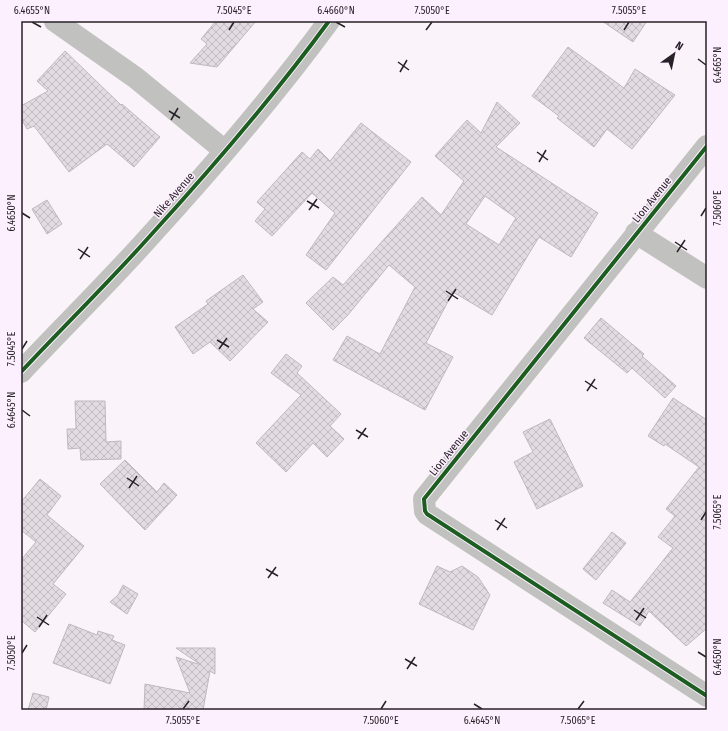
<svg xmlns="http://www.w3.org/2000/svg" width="728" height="731" font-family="'Fira Sans Condensed',sans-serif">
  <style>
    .building { fill: url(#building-cross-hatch); stroke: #beb9bf; fill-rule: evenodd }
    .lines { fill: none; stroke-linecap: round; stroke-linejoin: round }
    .minor { stroke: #c1c1bf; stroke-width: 22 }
    .cycleway-casing { stroke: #fdf0fe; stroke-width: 6 }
    .cycleway { stroke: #1b5e20; stroke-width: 4 }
    .ticks { fill: none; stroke: #272128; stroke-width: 1.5 }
    .labels { text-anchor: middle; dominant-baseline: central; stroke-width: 3; stroke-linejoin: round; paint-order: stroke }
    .street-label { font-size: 11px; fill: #272128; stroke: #fdf0fe }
    .neatline { fill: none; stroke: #272128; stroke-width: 1.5 }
    .ticks-label { font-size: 10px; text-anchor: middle; fill: #272128 }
  </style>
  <defs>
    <pattern id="building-cross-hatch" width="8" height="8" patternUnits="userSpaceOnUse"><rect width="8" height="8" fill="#e2dce2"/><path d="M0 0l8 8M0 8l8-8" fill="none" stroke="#c2bcc2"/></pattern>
  </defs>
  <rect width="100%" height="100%" fill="#faf4fa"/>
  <path class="building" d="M216,21H256L217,67L190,63L207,44L201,39Z
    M602,21H647L633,42Z
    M568,47L624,88L635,69L675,95L632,149L607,129L594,147L557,118L559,116L532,96Z
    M65,51L121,105L122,104L160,137L134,167L107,144L69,172L34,126L27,129L21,118V106L48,91L37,81Z
    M497,102L520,123L496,147L598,213L571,257L539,237L492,315L453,292L426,343L453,357L425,410L333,360L347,336L380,354L415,287L389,265L347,316L333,330L306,303L333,277L343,285L422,197L441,215L464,181L435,156L467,120L481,133ZM485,196L516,218L499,245L466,224Z
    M361,123L411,162L326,270L306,255L335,213L312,193L272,236L255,221L265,209L257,202L302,152L310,159L318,149L330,161Z
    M47,200L62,224L47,234L32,209Z
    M243,275L263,302L253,309L268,322L230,361L210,342L193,354L175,327L208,304L206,301Z
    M601,318L644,354L642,356L676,386L665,398L632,368L627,373L584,338Z
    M286,354L302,366L297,373L341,414L330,426L344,439L327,457L313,443L286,472L256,443L301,395L271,373Z
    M673,398L707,420V628L686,646L649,611L640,626L603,603L612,590L630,602L673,548L658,537L675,516L666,509L699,467L665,444L664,446L648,436Z
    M75,401H105L106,442L121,441V459L81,460L80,448L68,449L67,429H76Z
    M550,419L583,486L537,509L514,462L533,452L523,432Z
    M125,460L157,492L164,483L177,495L145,530L100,484Z
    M40,479L61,496L47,515L84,546L53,584L66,594L35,632L21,620V560L36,542L21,530V502Z
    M612,532L626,543L596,580L583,569Z
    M437,566L450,572L462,566L478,577L490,595L473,630L419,604Z
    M123,585L138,594L127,614L110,602L118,595Z
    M69,624L97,635L98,631L114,636L112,640L125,645L110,684L53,663Z
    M176,648H215V674L210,671L203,710H144L145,684L190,693L176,657L201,665Z
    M33,693L49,697L46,710H28Z"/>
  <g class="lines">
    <path class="minor" d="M55,21L136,78L225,151
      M707,146L424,499L425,511L427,514L707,696
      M636,233L707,278
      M21,372C64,326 109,282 150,236C213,167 274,96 329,21"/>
    <defs>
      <path id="cycleway" d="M707,146L424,499L425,511L427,514L707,696
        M21,372C64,326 109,282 150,236C213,167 274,96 329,21"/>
    </defs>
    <use href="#cycleway" class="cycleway-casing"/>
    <use href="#cycleway" class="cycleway"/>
  </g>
  <path class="ticks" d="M32,22L41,27M336,22L345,27M229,30L234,22M426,30L432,22M624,30L629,22M698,59L706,65M398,62L409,70M400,72L407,60M169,111L180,118M171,120L178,108M537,152L548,160M539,162L546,150M307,201L319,208M309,210L317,199M22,213L30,218M701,216L706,208M675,242L687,250M78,249L90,257M677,252L685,240M80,259L88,247M446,291L458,299M448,301L456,289M217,340L229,347M22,349L27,341M219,349L227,338M585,381L597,389M587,391L595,379M22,410L30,416M356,430L368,437M358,439L366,428M127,478L139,486M129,488L137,476M495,520L507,528M701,520L706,512M497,530L505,518M266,569L278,576M268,578L276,567M634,610L646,618M37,617L49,625M636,620L644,608M39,627L47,615M698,652L706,657M22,653L27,645M405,659L417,666M407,669L415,657M474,704L482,709M183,709L189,701M381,709L386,701M578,709L584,701"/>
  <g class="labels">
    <g class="street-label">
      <text transform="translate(174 195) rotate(-49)">Nike Avenue</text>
      <text transform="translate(652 200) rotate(-51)">Lion Avenue</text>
      <text transform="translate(449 453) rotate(-51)">Lion Avenue</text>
    </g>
  </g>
  <rect width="728" height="731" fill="none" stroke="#fdf0fe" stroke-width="44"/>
  <g transform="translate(674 54) rotate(33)" stroke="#fdf0fe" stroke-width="3" paint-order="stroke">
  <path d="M0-3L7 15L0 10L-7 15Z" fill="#272128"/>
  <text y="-6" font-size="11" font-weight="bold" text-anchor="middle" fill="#272128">N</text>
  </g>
  <rect x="22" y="22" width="684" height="687" class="neatline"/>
  <g class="ticks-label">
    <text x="32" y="14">6.4655°N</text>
    <text x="234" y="14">7.5045°E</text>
    <text x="336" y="14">6.4660°N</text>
    <text x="432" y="14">7.5050°E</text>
    <text x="629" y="14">7.5055°E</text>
    <text transform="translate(717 65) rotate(-90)" y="4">6.4665°N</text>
    <text transform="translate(717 208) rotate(-90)" y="4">7.5060°E</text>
    <text transform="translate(11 213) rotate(-90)" y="4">6.4650°N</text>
    <text transform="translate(11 349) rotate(-90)" y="4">7.5045°E</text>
    <text transform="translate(11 410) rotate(-90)" y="4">6.4645°N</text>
    <text transform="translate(717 512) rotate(-90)" y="4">7.5065°E</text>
    <text transform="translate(11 653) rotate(-90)" y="4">7.5050°E</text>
    <text transform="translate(717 657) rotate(-90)" y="4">6.4650°N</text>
    <text x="183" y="724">7.5055°E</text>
    <text x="381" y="724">7.5060°E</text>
    <text x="482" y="724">6.4645°N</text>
    <text x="578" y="724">7.5065°E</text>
  </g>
</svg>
